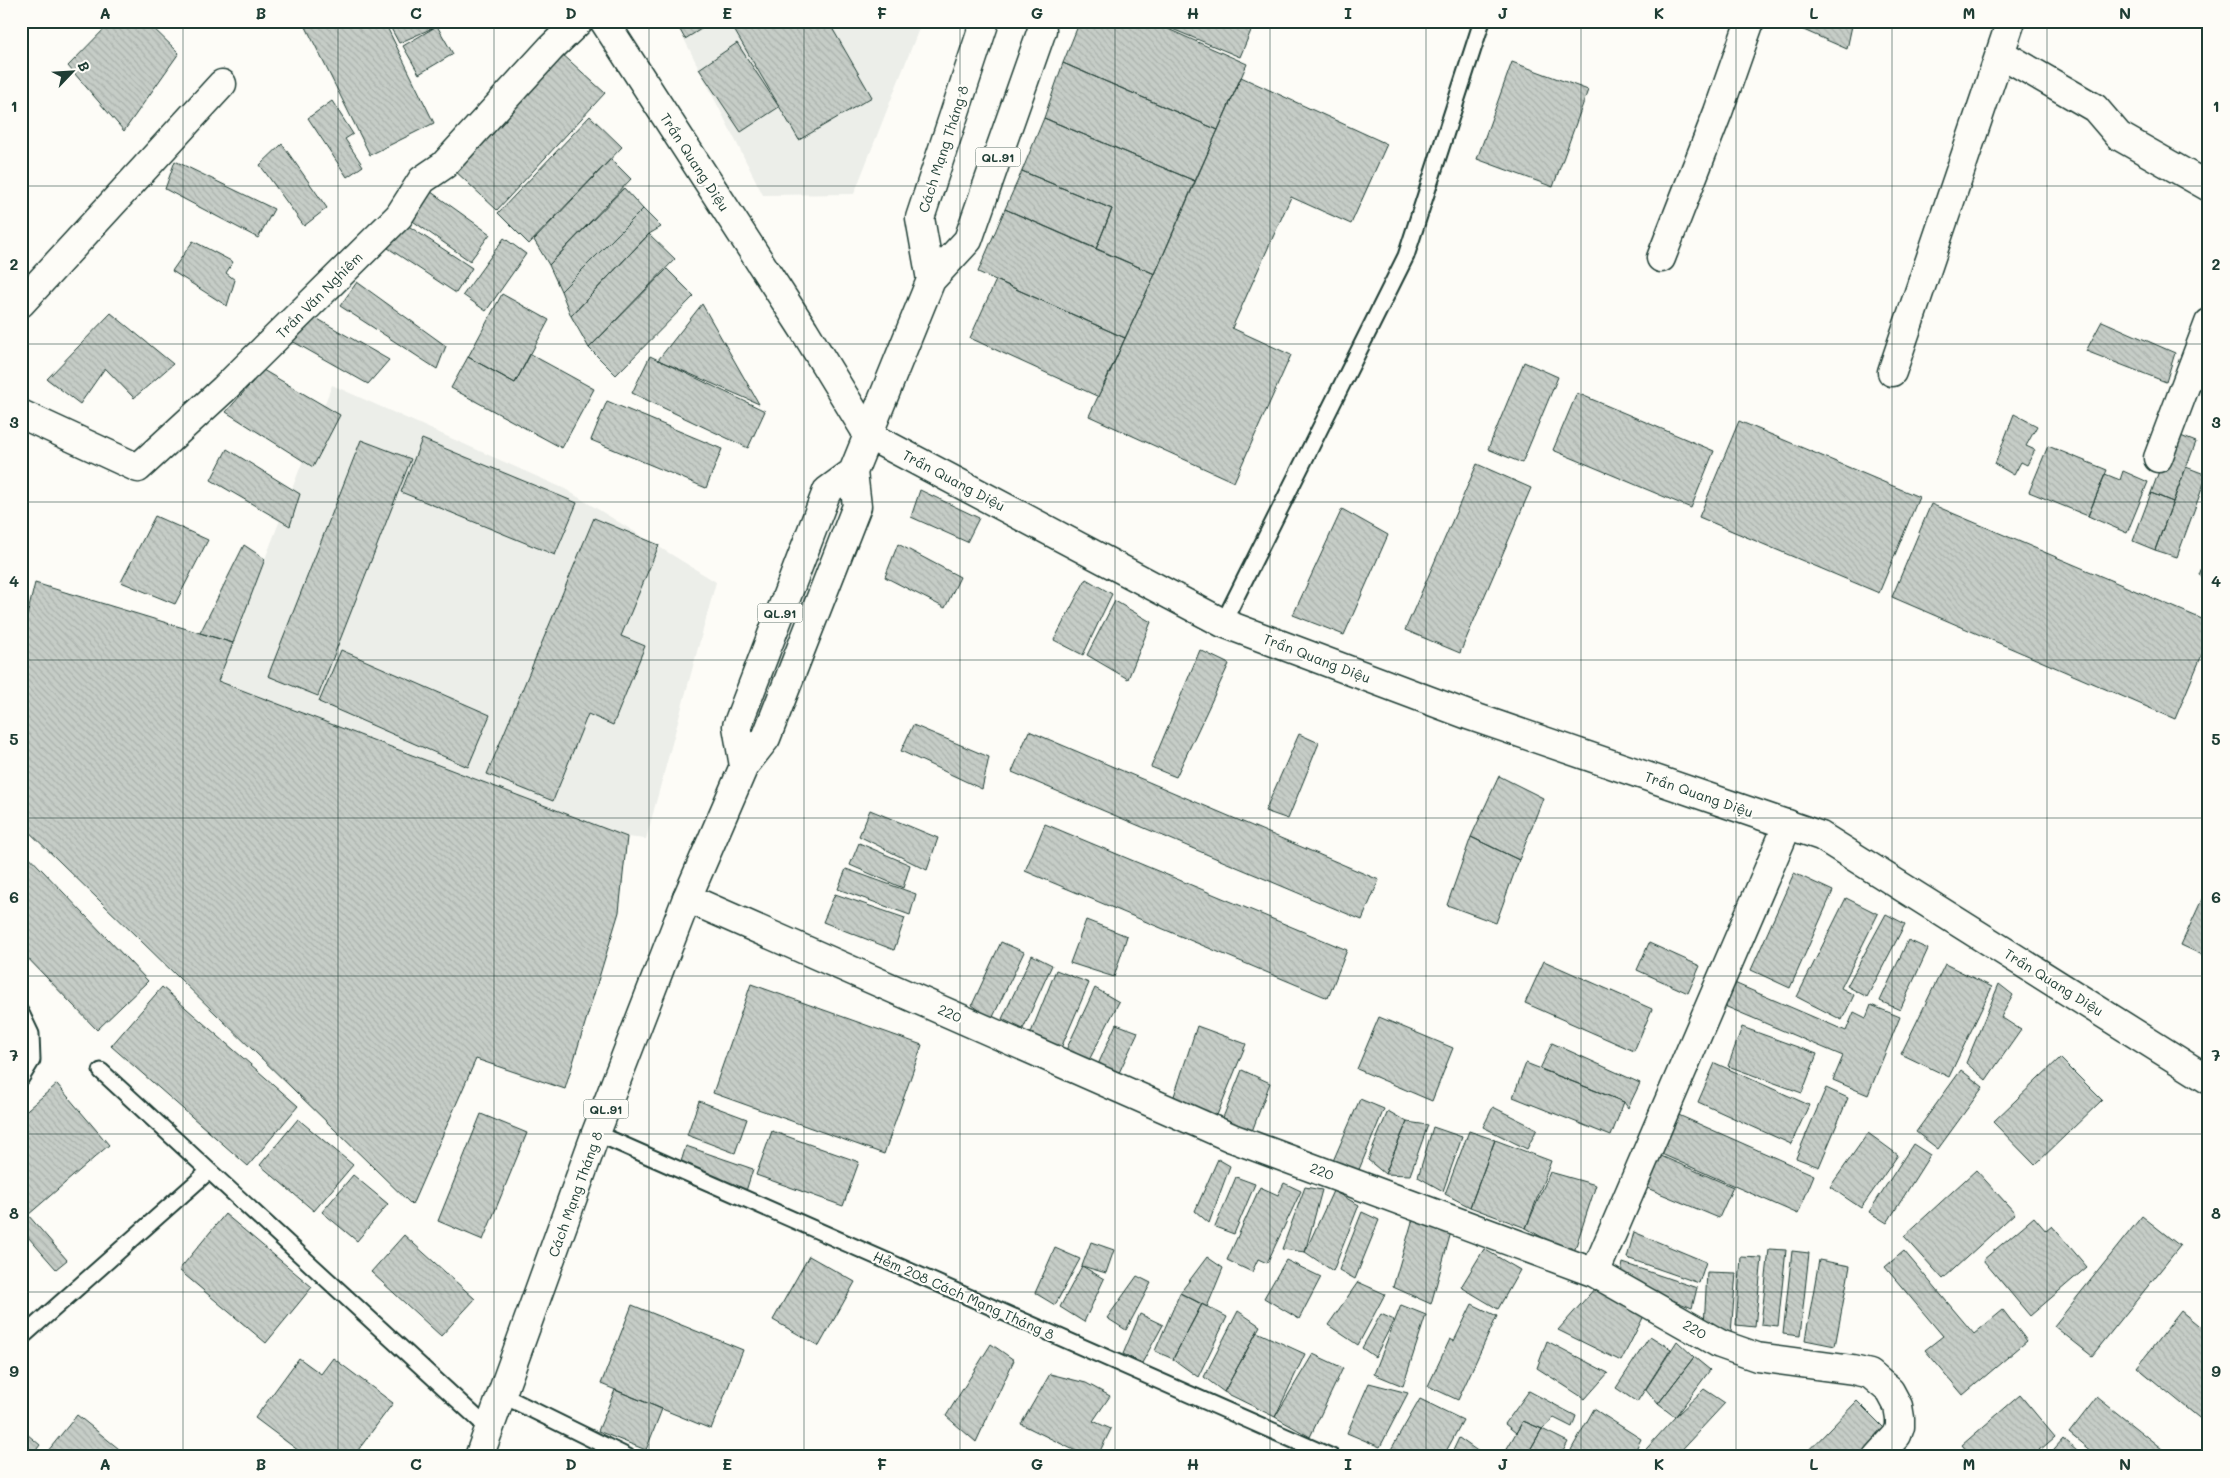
<svg xmlns="http://www.w3.org/2000/svg" width="2230" height="1478" font-family="Mali,sans-serif">
  <style>
    .built { fill: #eceee9 }
    .building { fill: url(#building-back-hatch); stroke: #1f3d34 }
    .lines { fill: none; stroke-linecap: round; stroke-linejoin: round }
    .service-casing { stroke: #1f3d34; stroke-width: 19 }
    .minor-casing { stroke: #1f3d34; stroke-width: 31 }
    .tertiary-casing { stroke: #1f3d34; stroke-width: 31 }
    .trunk-casing { stroke: #1f3d34; stroke-width: 31 }
    .service { stroke: #fdfcf7; stroke-width: 15 }
    .minor { stroke: #fdfcf7; stroke-width: 28 }
    .tertiary { stroke: #fdfcf7; stroke-width: 28 }
    .trunk { stroke: #fdfcf7; stroke-width: 28 }
    .grid { fill: none; stroke: #1f3d34; stroke-width: 1; stroke-opacity: 0.55 }
    .labels { text-anchor: middle; dominant-baseline: central; stroke-width: 4.5; stroke-linejoin: round; paint-order: stroke }
    .shield { fill: #fdfcf7; stroke: #62766e; stroke-width: 1 }
    .shield-label { font-size: 12px; font-weight: bold; fill: #1f3d34 }
    .street-label { font-size: 14px; fill: #1f3d34; stroke: #fdfcf7 }
    .neatline { fill: none; stroke: #1f3d34; stroke-width: 2 }
    .grid-label { font-size: 16px; text-anchor: middle; font-weight: bold; fill: #1f3d34 }
  </style>
  <defs>
    <pattern id="building-back-hatch" width="6" height="6" patternUnits="userSpaceOnUse" patternTransform="scale(1.25)"><rect width="6" height="6" fill="#c6cdc7"/><path d="M-1 5l2 2M0 0l6 6M5-1l2 2" fill="none" stroke="#aab1ac"/></pattern>
  </defs>
  <rect width="100%" height="100%" fill="#fdfcf7"/>
  <filter id="ink" filterUnits="userSpaceOnUse"><feTurbulence type="fractalNoise" baseFrequency=".02" numOctaves="2"/><feDisplacementMap in="SourceGraphic" scale="10" xChannelSelector="R" yChannelSelector="G"/><feConvolveMatrix kernelMatrix="1 2 1 2 8 2 1 2 1" color-interpolation-filters="sRGB"/></filter>
  <g filter="url(#ink)">
    <path class="built" d="M675,21H922L854,194L763,195Z
      M332,385L565,489L716,582L646,839L627,837L218,681Z"/>
    <path class="building" d="M112,21H146L179,53L124,131L68,66Z
      M303,21H384L434,123L370,155Z
      M387,21H434L437,26L399,43Z
      M675,21H714L685,39Z
      M729,21H828L872,97L799,140Z
      M1080,21H1150L1247,64L1218,130L1063,63Z
      M1153,21H1255L1240,57Z
      M1783,21H1853L1847,49Z
      M437,26L453,54L419,74L403,46Z
      M737,43L779,107L741,132L699,69Z
      M560,52L605,93L497,210L453,169Z
      M1512,62L1588,90L1553,187L1477,159Z
      M1063,63L1218,130L1195,181L1044,118Z
      M1241,77L1387,144L1351,224L1291,197L1232,328L1291,355L1234,482L1089,416L1155,274Z
      M332,101L353,134L345,139L363,166L347,177L308,118Z
      M590,116L622,147L529,244L498,213Z
      M1044,118L1195,181L1155,274L1096,249L1112,209L1022,171Z
      M282,144L327,208L304,226L260,165Z
      M611,159L631,179L549,265L534,240Z
      M175,161L274,209L258,238L165,189Z
      M1022,171L1112,209L1096,249L1005,209Z
      M624,188L643,209L561,291L549,265Z
      M427,189L490,234L470,261L407,217Z
      M643,209L661,227L649,234L571,316L561,291Z
      M1005,209L1155,274L1125,338L978,272Z
      M404,223L472,268L456,293L388,248Z
      M649,234L675,259L589,348L571,316Z
      M504,238L526,254L486,311L463,295Z
      M193,241L233,262L226,273L235,280L227,306L172,271Z
      M667,269L694,296L616,375L589,348Z
      M996,280L1125,338L1099,397L970,338Z
      M357,282L446,346L437,369L340,306Z
      M502,294L549,320L515,383L468,357Z
      M702,304L759,404L658,360Z
      M111,313L173,364L134,398L105,368L80,404L47,379Z
      M316,318L389,360L368,384L292,341Z
      M2102,321L2175,353L2166,382L2086,351Z
      M530,354L594,389L562,448L451,388L468,357L515,383Z
      M650,356L765,411L748,448L632,393Z
      M1524,362L1558,377L1522,463L1488,449Z
      M263,370L340,415L313,467L226,412Z
      M1577,393L1714,451L1691,508L1553,450Z
      M607,401L722,449L706,488L591,440Z
      M2014,414L2037,426L2026,446L2035,450L2027,465L2021,462L2014,475L1995,464Z
      M1739,421L1919,497L1879,593L1699,517Z
      M2173,433L2196,442L2173,502L2151,493Z
      M422,439L577,503L555,555L401,492Z
      M361,440L411,459L318,696L268,676Z
      M2048,446L2107,470L2088,516L2029,492Z
      M227,449L300,494L290,526L211,480Z
      M1477,464L1531,488L1460,653L1405,630Z
      M2186,467L2207,475L2177,557L2155,550Z
      M2123,471L2148,482L2127,533L2088,516L2105,474L2120,480Z
      M920,490L979,518L967,542L911,517Z
      M2151,493L2173,502L2155,550L2133,541Z
      M1931,504L2209,622V638L2175,719L1892,597Z
      M1342,509L1388,535L1344,635L1293,615Z
      M155,516L208,540L175,604L121,582Z
      M594,518L659,545L621,636L645,646L613,725L588,714L553,801L487,774Z
      M898,544L960,577L945,608L885,577Z
      M244,545L265,559L233,643L200,633Z
      M2209,550V580L2199,575Z
      M1086,579L1112,594L1083,655L1054,640Z
      M35,583L233,643L218,681L627,837L619,912L565,1089L476,1059L412,1205L21,824V640Z
      M1115,601L1151,622L1128,679L1087,655Z
      M341,650L490,715L468,767L319,702Z
      M1200,650L1229,664L1176,777L1151,767Z
      M913,725L989,757L982,789L901,751Z
      M1029,731L1379,880L1362,920L1012,772Z
      M1299,734L1319,743L1288,819L1265,811Z
      M1499,776L1543,798L1519,860L1471,837Z
      M870,810L938,838L927,870L859,836Z
      M1045,824L1347,950L1328,998L1025,871Z
      M1471,837L1519,860L1496,923L1447,905Z
      M859,843L910,865L903,888L850,865Z
      M21,848L148,981L97,1030L21,951Z
      M846,869L916,894L910,915L838,889Z
      M1794,873L1833,891L1790,988L1751,970Z
      M2209,884V958L2181,945Z
      M835,894L905,918L894,950L823,922Z
      M1846,898L1878,914L1841,988L1854,995L1842,1020L1797,997Z
      M1886,914L1905,924L1867,997L1847,986Z
      M1086,920L1127,936L1114,977L1070,963Z
      M1908,940L1928,949L1900,1010L1880,1001Z
      M1001,942L1024,952L992,1019L972,1005Z
      M1649,943L1700,966L1688,993L1637,970Z
      M1032,955L1052,965L1023,1029L1002,1019Z
      M1544,961L1652,1009L1634,1051L1525,1003Z
      M1945,964L1992,987L1949,1077L1901,1054Z
      M1056,970L1089,983L1061,1048L1030,1035Z
      M1725,979L1846,1031L1854,1012L1866,1018L1871,1005L1900,1017L1868,1095L1833,1080L1843,1056L1715,1002Z
      M751,984L922,1045L884,1154L713,1093Z
      M1999,984L2013,995L2001,1017L2021,1030L1986,1080L1966,1063Z
      M162,987L298,1106L248,1166L111,1046Z
      M1095,988L1119,1002L1088,1062L1066,1050Z
      M1379,1017L1453,1048L1432,1101L1357,1069Z
      M1116,1024L1138,1032L1118,1075L1097,1067Z
      M1197,1026L1246,1044L1215,1120L1174,1096Z
      M1742,1027L1817,1054L1802,1093L1728,1066Z
      M1552,1043L1640,1083L1628,1108L1624,1102L1540,1069Z
      M2060,1058L2102,1100L2035,1165L1993,1122Z
      M1526,1063L1624,1102L1611,1136L1513,1097Z
      M1715,1063L1809,1105L1791,1144L1698,1102Z
      M1242,1070L1270,1083L1251,1134L1222,1120Z
      M1961,1070L1983,1087L1938,1149L1916,1132Z
      M57,1084L109,1145L28,1215L67,1260L56,1269L21,1229V1115Z
      M1826,1088L1848,1098L1819,1167L1796,1158Z
      M1360,1099L1384,1109L1358,1172L1333,1161Z
      M699,1101L747,1119L735,1153L687,1135Z
      M1493,1107L1537,1129L1527,1149L1483,1127Z
      M1388,1111L1407,1122L1385,1174L1368,1160Z
      M1674,1113L1814,1175L1798,1214L1657,1152Z
      M481,1114L527,1133L483,1240L438,1221Z
      M298,1119L353,1165L314,1211L260,1165Z
      M1407,1122L1428,1125L1410,1175L1385,1174Z
      M1433,1127L1462,1137L1443,1191L1418,1177Z
      M772,1131L859,1162L843,1206L756,1175Z
      M1469,1131L1495,1140L1470,1207L1445,1194Z
      M1868,1133L1898,1155L1861,1208L1830,1187Z
      M1495,1140L1551,1161L1526,1228L1470,1207Z
      M1913,1144L1930,1155L1887,1223L1869,1212Z
      M686,1146L753,1169L746,1191L679,1168Z
      M1661,1156L1733,1187L1719,1218L1647,1188Z
      M1218,1159L1230,1166L1209,1223L1195,1211Z
      M1976,1170L2015,1213L1943,1279L1904,1236Z
      M1550,1172L1596,1185L1573,1255L1526,1228Z
      M353,1175L388,1204L357,1241L322,1212Z
      M1236,1177L1255,1184L1234,1234L1215,1227Z
      M1284,1183L1301,1191L1267,1263L1258,1259L1252,1272L1227,1260L1260,1187L1278,1195Z
      M1305,1187L1322,1190L1305,1252L1282,1249Z
      M1333,1191L1359,1205L1333,1271L1305,1252Z
      M1362,1212L1379,1220L1355,1279L1339,1270Z
      M225,1214L312,1287L266,1343L179,1270Z
      M1414,1215L1451,1232L1431,1304L1393,1287Z
      M2142,1216L2180,1246L2092,1356L2054,1326Z
      M2034,1217L2046,1231L2052,1226L2087,1267L2030,1316L1983,1260Z
      M1634,1232L1706,1262L1699,1283L1627,1258Z
      M404,1235L475,1299L441,1336L371,1272Z
      M1091,1242L1114,1250L1106,1273L1082,1266Z
      M1055,1248L1080,1259L1055,1305L1035,1293Z
      M1484,1249L1520,1270L1498,1309L1461,1287Z
      M1769,1249L1786,1250L1778,1326L1761,1324Z
      M1792,1251L1809,1253L1800,1336L1783,1334Z
      M1904,1251L1974,1334L2003,1310L2027,1341L1963,1395L1925,1350L1943,1336L1885,1267Z
      M809,1256L855,1282L819,1346L773,1320Z
      M1207,1257L1223,1268L1207,1307L1180,1293Z
      M1741,1257L1762,1258L1755,1327L1736,1325Z
      M1286,1260L1321,1277L1299,1319L1264,1298Z
      M1819,1260L1850,1266L1835,1346L1805,1340Z
      M1623,1263L1697,1288L1692,1308L1620,1279Z
      M1082,1266L1104,1279L1084,1322L1060,1307Z
      M1707,1272L1736,1273L1731,1333L1704,1326Z
      M1137,1276L1151,1283L1126,1330L1107,1318Z
      M1358,1282L1385,1294L1358,1345L1328,1325Z
      M1596,1287L1646,1312L1621,1361L1558,1330Z
      M1180,1293L1202,1304L1173,1359L1155,1351Z
      M1202,1304L1227,1317L1198,1377L1173,1359Z
      M1472,1304L1497,1316L1458,1400L1428,1386L1450,1339L1454,1341Z
      M632,1305L743,1350L711,1429L601,1384Z
      M1401,1305L1426,1315L1403,1386L1374,1374Z
      M1238,1311L1260,1326L1224,1392L1204,1377Z
      M2181,1311L2209,1334V1426L2137,1367Z
      M1140,1314L1163,1325L1142,1363L1123,1354Z
      M1381,1314L1394,1320L1375,1357L1362,1348Z
      M1257,1332L1305,1354L1275,1417L1224,1392Z
      M1650,1336L1671,1349L1637,1402L1616,1388Z
      M1547,1341L1608,1373L1585,1399L1537,1368Z
      M1677,1341L1694,1357L1658,1404L1646,1389Z
      M991,1344L1014,1360L976,1442L946,1416Z
      M1313,1354L1343,1368L1310,1437L1275,1417Z
      M1694,1357L1710,1370L1675,1417L1658,1404Z
      M299,1358L321,1374L333,1358L393,1403L353,1457H307L255,1418Z
      M1050,1374L1086,1383L1110,1396L1093,1421L1111,1429L1097,1457H1088L1021,1424Z
      M1369,1383L1408,1393L1380,1447L1347,1433Z
      M1704,1389L1725,1403L1675,1457H1639L1675,1417Z
      M615,1390L662,1409L646,1450L598,1431Z
      M1529,1391L1576,1416L1572,1427L1554,1418L1542,1429L1523,1421L1516,1433L1505,1424Z
      M2020,1395L2055,1437L2032,1457H1972L1962,1445Z
      M2097,1397L2167,1453L2165,1457H2098L2069,1433Z
      M1420,1399L1463,1420L1443,1457H1394L1389,1453Z
      M1857,1401L1886,1430L1860,1457H1803Z
      M1594,1409L1641,1439L1632,1457H1581L1571,1450Z
      M77,1415L129,1457H43Z
      M1523,1421L1542,1429L1526,1457H1502Z
      M21,1429L40,1445L31,1457H21Z
      M1542,1429L1568,1442L1560,1457H1526Z
      M1459,1438L1486,1457H1450Z
      M2063,1439L2084,1457H2047Z"/>
    <g class="lines">
      <defs>
        <path id="service" d="M1223,623L1406,256L1482,21
          M21,1013L31,1034L32,1060L21,1078
          M101,1071L489,1429
          M596,1133L1332,1457
          M21,1338L209,1171
          M502,1395L628,1457"/>
        <path id="minor" d="M2000,53L2095,108L2119,136L2209,187
          M1661,258L1718,112L1750,21
          M21,303L222,84
          M1892,372L2011,21
          M21,414L138,468L224,389L399,216L422,180L444,165L551,48L579,21
          M2158,458L2209,323
          M687,898L1232,1138L1595,1273L1720,1344L1757,1357L1853,1370L1870,1374L1890,1391L1898,1406L1900,1418V1427L1897,1435L1877,1457
          M1595,1273L1788,824"/>
        <path id="tertiary" d="M604,21L804,330L868,435L1223,623L1468,715L1821,836L2209,1080"/>
        <path id="trunk" d="M931,280L920,218L985,21
          M744,766L737,726L827,491L853,472
          M479,1457L596,1133L687,898L744,766L766,738L857,506L853,472L931,280L968,240L1042,30L1041,21"/>
      </defs>
      <use href="#service" class="service-casing"/>
      <use href="#minor" class="minor-casing"/>
      <use href="#tertiary" class="tertiary-casing"/>
      <use href="#trunk" class="trunk-casing"/>
      <use href="#service" class="service"/>
      <use href="#minor" class="minor"/>
      <use href="#tertiary" class="tertiary"/>
      <use href="#trunk" class="trunk"/>
    </g>
  </g>
  <path class="grid" d="M183,21V1457M338,21V1457M494,21V1457M649,21V1457M804,21V1457M960,21V1457M1115,21V1457M1270,21V1457M1426,21V1457M1581,21V1457M1736,21V1457M1892,21V1457M2047,21V1457M21,186H2209M21,344H2209M21,502H2209M21,660H2209M21,818H2209M21,976H2209M21,1134H2209M21,1292H2209"/>
  <g class="labels">
    <g class="shield">
      <rect x="975.5" y="147.5" width="45" height="19" rx="4"/>
      <rect x="757.5" y="603.5" width="45" height="19" rx="4"/>
      <rect x="583.5" y="1099.5" width="45" height="19" rx="4"/>
    </g>
    <g class="shield-label">
      <text x="998" y="157">QL.91</text>
      <text x="780" y="613">QL.91</text>
      <text x="606" y="1109">QL.91</text>
    </g>
    <g class="street-label">
      <text transform="translate(943 149) rotate(-72)">Cách Mạng Tháng 8</text>
      <text transform="translate(695 162) rotate(57)">Trần Quang Diệu</text>
      <text transform="translate(319 295) rotate(-45)">Trần Văn Nghiêm</text>
      <text transform="translate(954 480) rotate(28)">Trần Quang Diệu</text>
      <text transform="translate(1317 658) rotate(21)">Trần Quang Diệu</text>
      <text transform="translate(1699 794) rotate(19)">Trần Quang Diệu</text>
      <text transform="translate(2054 982) rotate(32)">Trần Quang Diệu</text>
      <text transform="translate(950 1013) rotate(24)">220</text>
      <text transform="translate(1322 1171) rotate(21)">220</text>
      <text transform="translate(575 1194) rotate(-70)">Cách Mạng Tháng 8</text>
      <text transform="translate(964 1295) rotate(24)">Hẻm 208 Cách Mạng Tháng 8</text>
      <text transform="translate(1695 1329) rotate(30)">220</text>
    </g>
  </g>
  <rect width="2230" height="1478" fill="none" stroke="#fdfcf7" stroke-width="55"/>
  <g transform="translate(72 72) rotate(65)" stroke="#fdfcf7" stroke-width="4" paint-order="stroke">
  <path d="M0-4L9 19L0 12L-9 19Z" fill="#1f3d34"/>
  <text y="-8" font-size="14" font-weight="bold" text-anchor="middle" fill="#1f3d34">B</text>
  </g>
  <rect x="28" y="28" width="2174" height="1422" class="neatline"/>
  <g class="grid-label">
    <text x="105" y="19">A</text>
    <text x="261" y="19">B</text>
    <text x="416" y="19">C</text>
    <text x="571" y="19">D</text>
    <text x="727" y="19">E</text>
    <text x="882" y="19">F</text>
    <text x="1037" y="19">G</text>
    <text x="1193" y="19">H</text>
    <text x="1348" y="19">I</text>
    <text x="1503" y="19">J</text>
    <text x="1659" y="19">K</text>
    <text x="1814" y="19">L</text>
    <text x="1969" y="19">M</text>
    <text x="2125" y="19">N</text>
    <text x="14" y="112">1</text>
    <text x="2216" y="112">1</text>
    <text x="14" y="270">2</text>
    <text x="2216" y="270">2</text>
    <text x="14" y="428">3</text>
    <text x="2216" y="428">3</text>
    <text x="14" y="587">4</text>
    <text x="2216" y="587">4</text>
    <text x="14" y="745">5</text>
    <text x="2216" y="745">5</text>
    <text x="14" y="903">6</text>
    <text x="2216" y="903">6</text>
    <text x="14" y="1061">7</text>
    <text x="2216" y="1061">7</text>
    <text x="14" y="1219">8</text>
    <text x="2216" y="1219">8</text>
    <text x="14" y="1377">9</text>
    <text x="2216" y="1377">9</text>
    <text x="105" y="1470">A</text>
    <text x="261" y="1470">B</text>
    <text x="416" y="1470">C</text>
    <text x="571" y="1470">D</text>
    <text x="727" y="1470">E</text>
    <text x="882" y="1470">F</text>
    <text x="1037" y="1470">G</text>
    <text x="1193" y="1470">H</text>
    <text x="1348" y="1470">I</text>
    <text x="1503" y="1470">J</text>
    <text x="1659" y="1470">K</text>
    <text x="1814" y="1470">L</text>
    <text x="1969" y="1470">M</text>
    <text x="2125" y="1470">N</text>
  </g>
</svg>
